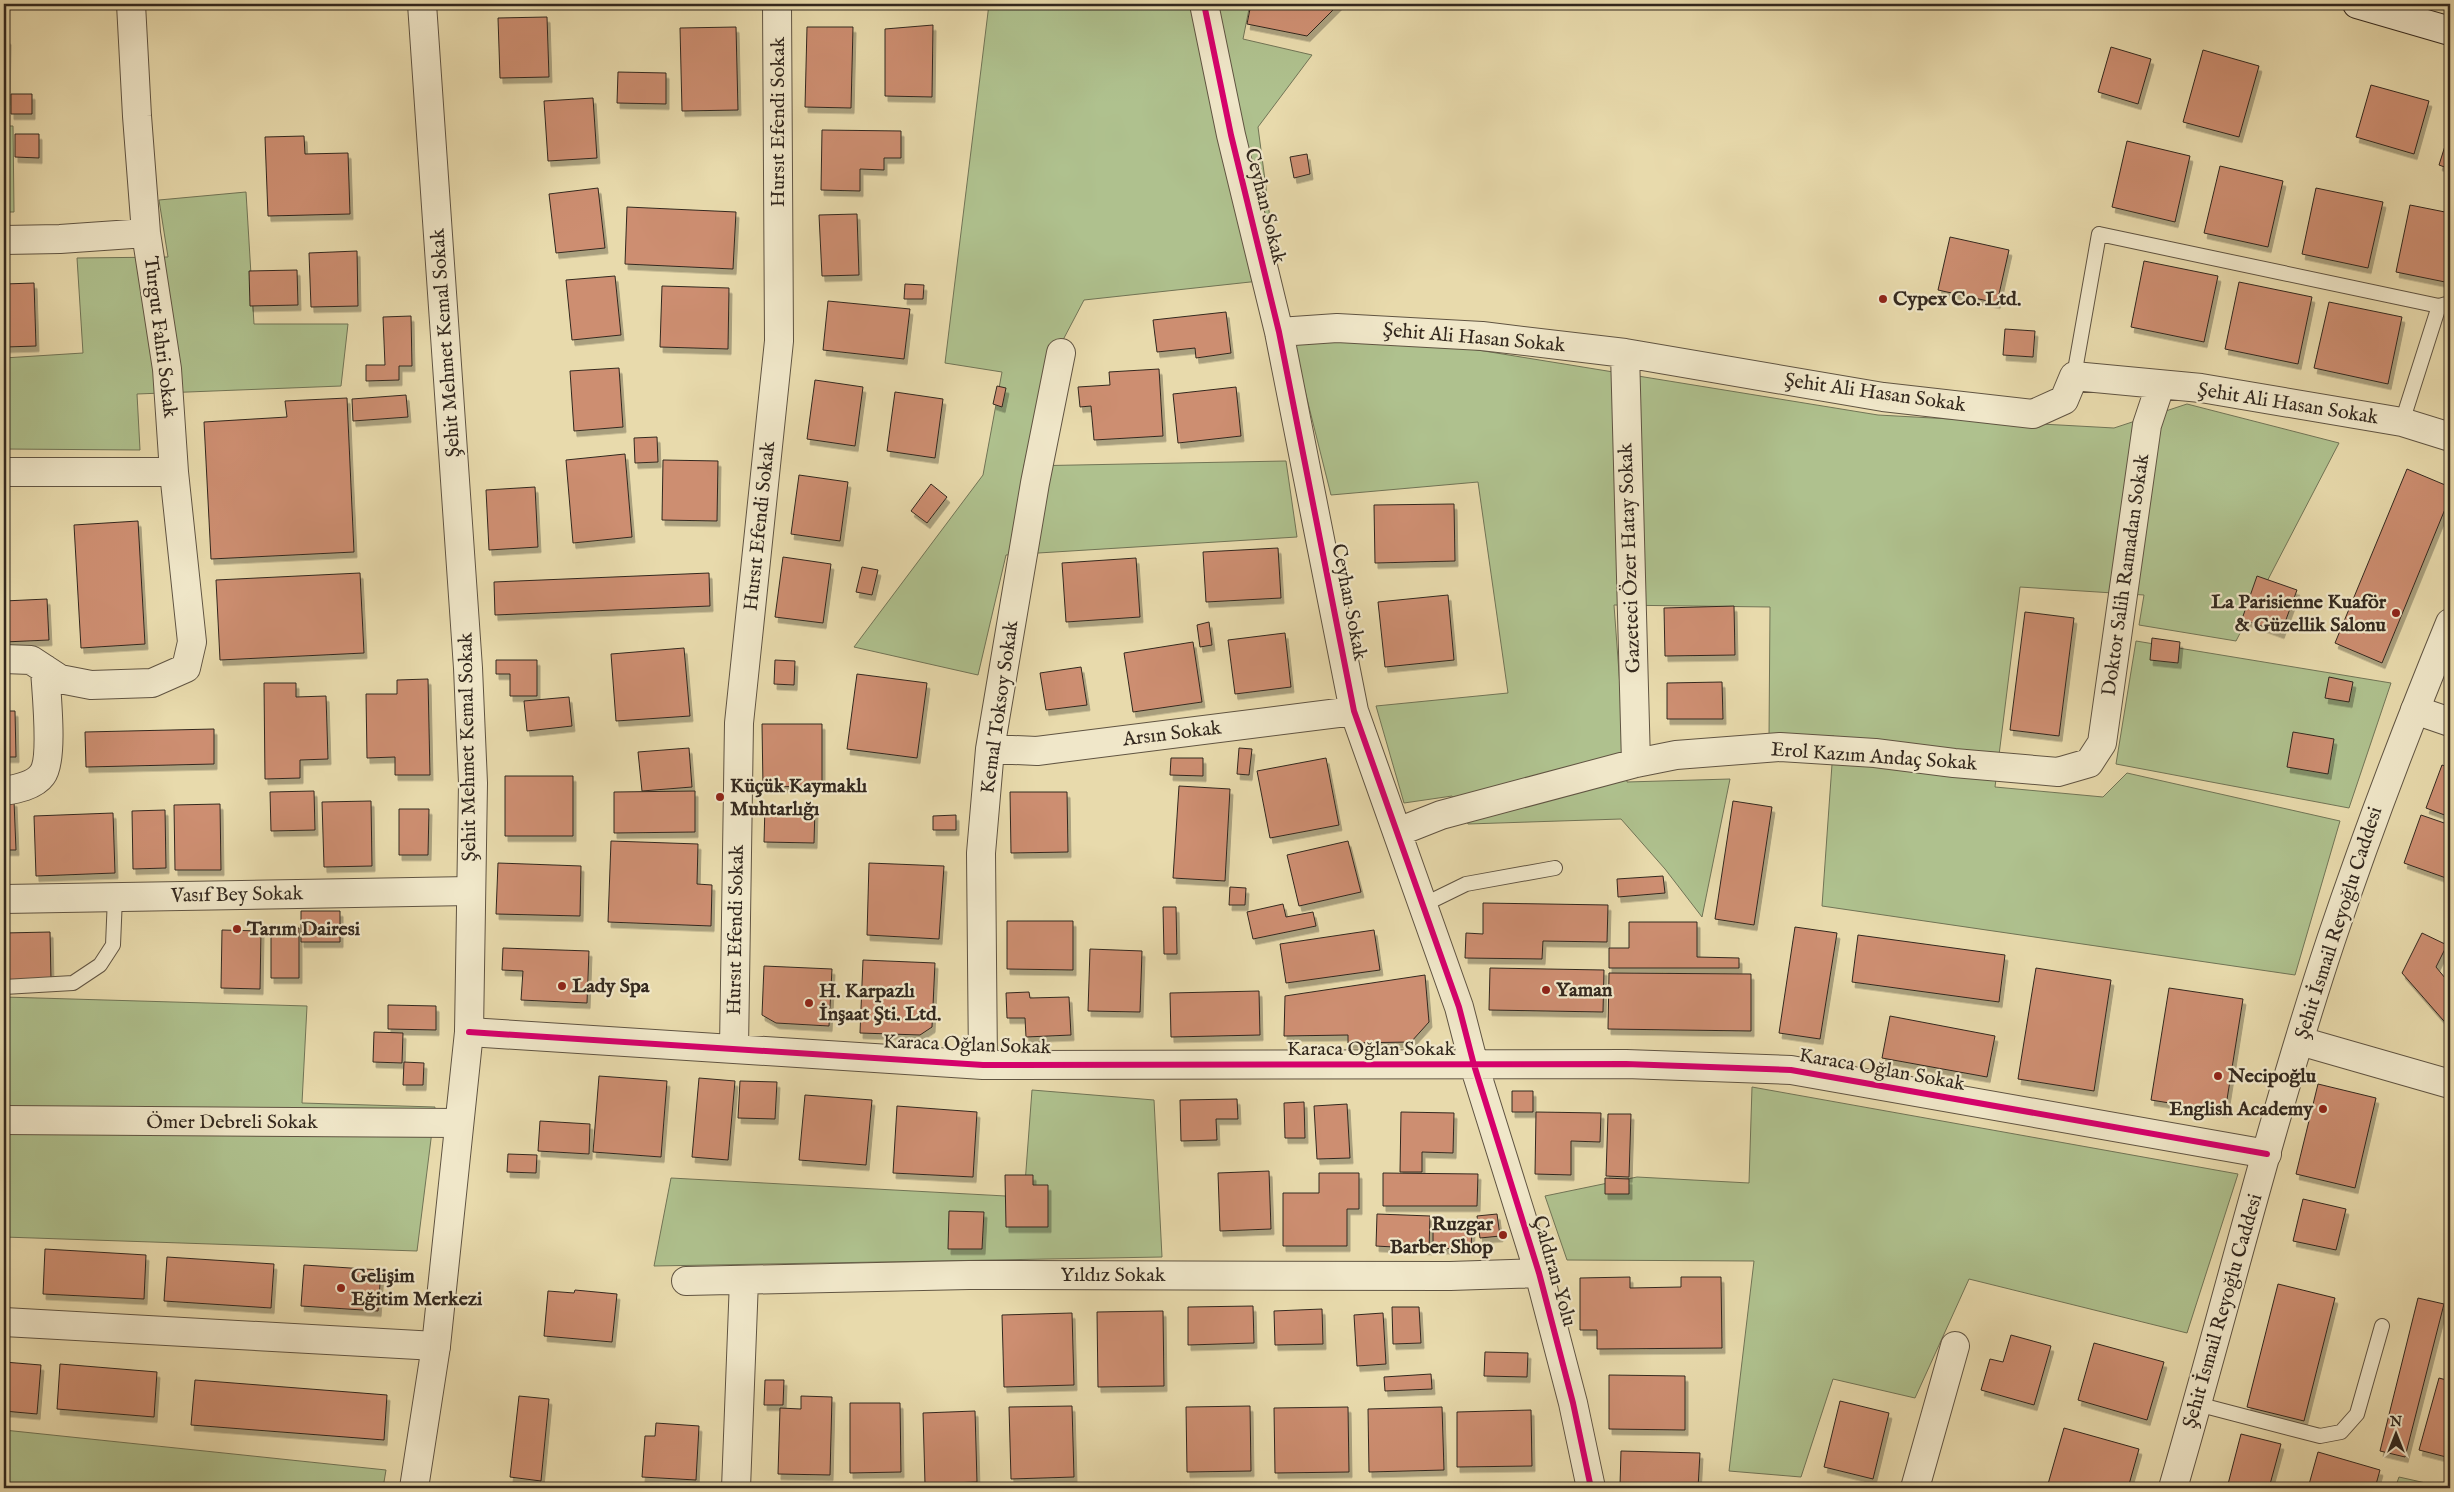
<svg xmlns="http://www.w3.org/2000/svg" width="2454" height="1492" font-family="'IM FELL English',serif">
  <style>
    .green { fill: #afc18e; stroke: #717456 }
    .building { fill: #cd8e71; stroke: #33281e; filter: url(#shadow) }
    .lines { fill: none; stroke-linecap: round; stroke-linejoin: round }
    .service-casing { stroke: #605442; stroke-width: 16 }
    .minor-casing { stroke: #605442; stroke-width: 30 }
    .tertiary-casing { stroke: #605442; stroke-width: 30 }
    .secondary-casing { stroke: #33281e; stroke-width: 30 }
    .service { stroke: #f0e7c9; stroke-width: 14 }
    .minor { stroke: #f0e7c9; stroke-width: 28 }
    .tertiary { stroke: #f0e7c9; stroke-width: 28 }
    .secondary { stroke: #f0e7c9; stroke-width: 28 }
    .cycleway-casing { stroke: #f0e7c9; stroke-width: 9 }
    .cycleway { stroke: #d6006c; stroke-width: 6 }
    .poi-dot { fill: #8f2418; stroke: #f0e7c9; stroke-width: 2 }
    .labels { text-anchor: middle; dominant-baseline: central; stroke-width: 4.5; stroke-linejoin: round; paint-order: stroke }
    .street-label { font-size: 20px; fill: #33281e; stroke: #f0e7c9 }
    .poi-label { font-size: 20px; font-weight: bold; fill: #33281e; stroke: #f0e7c9; text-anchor: start }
  </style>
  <defs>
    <filter id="shadow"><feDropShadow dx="3" dy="5.5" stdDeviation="0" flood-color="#0004"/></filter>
  </defs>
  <rect width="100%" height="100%" fill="#e8daac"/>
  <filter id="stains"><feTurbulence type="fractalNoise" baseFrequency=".004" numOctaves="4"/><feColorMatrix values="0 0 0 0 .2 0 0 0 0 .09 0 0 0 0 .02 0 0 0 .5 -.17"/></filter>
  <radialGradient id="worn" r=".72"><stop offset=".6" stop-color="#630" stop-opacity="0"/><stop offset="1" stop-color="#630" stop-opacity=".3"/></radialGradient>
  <path class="green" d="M989,4H1250L1243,39L1312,55L1258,127L1278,279L1084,300L1043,378L1024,466L1286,461L1297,537L1006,555L978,675L854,647L983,475L1002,372L945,363Z
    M4,126H13L14,212H4Z
    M246,192L254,324H348L341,386L137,394L140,450L4,449V358L83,353L77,258L168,257L159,200Z
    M1287,319L1878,415L2114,428L2187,404L2339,443L2236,641L2139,625L2144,595L2020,587L1995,787L2103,797L2127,773L2340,821L2295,975L1822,906L1834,736L1769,738L1770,607L1614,605L1627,782L1730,779L1702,917L1665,869L1621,819L1468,824L1452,796L1404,803L1376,706L1508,693L1478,482L1331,495Z
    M2136,641L2391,683L2349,808L2116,764Z
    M4,997L307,1006L302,1103L435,1107L417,1251L4,1237Z
    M1752,1087L2238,1174L2187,1333L1969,1279L1915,1398L1833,1379L1801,1477L1729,1471L1754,1261L1567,1260L1545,1196L1637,1177L1749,1183Z
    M1032,1090L1154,1100L1162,1257L654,1266L671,1178L1024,1197Z
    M4,1430L386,1470L383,1488H4Z
    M2399,1477L2448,1488H2395Z"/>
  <path class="building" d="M1251,4H1339L1307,36L1247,24Z
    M547,17L549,77L500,78L498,18Z
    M933,25L932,97L885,96V29Z
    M736,27L738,110L682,111L680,28Z
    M807,27H853L851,108L805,107Z
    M4,39H8L7,100H4Z
    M2111,47L2151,59L2138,104L2098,92Z
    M2203,50L2259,66L2239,137L2183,122Z
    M618,72L666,73V104L617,103Z
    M2371,85L2429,101L2414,154L2356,137Z
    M11,94H32V114H11Z
    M593,98L597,158L548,161L544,101Z
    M822,130L901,131V158H884V170L860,169V191L821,190Z
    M2450,130V169L2439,165Z
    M15,134H39V158L15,157Z
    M304,136L305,154L348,153L350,214L268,216L265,137Z
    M2127,141L2190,156L2175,222L2112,207Z
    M1307,154L1310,174L1294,178L1290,157Z
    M2220,166L2283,181L2268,247L2204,233Z
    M598,188L605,248L556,253L549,194Z
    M2316,188L2383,202L2368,268L2302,254Z
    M2410,205L2450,213V283L2396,272Z
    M627,207L736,212L733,269L625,264Z
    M857,214L859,275L822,276L819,215Z
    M1950,237L2009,250L1997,303L1938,290Z
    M357,251L358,306L311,307L309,253Z
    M2144,261L2218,276L2204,342L2131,327Z
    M297,270L298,305L250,306L249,271Z
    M615,276L621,335L572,340L566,280Z
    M2239,282L2312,297L2298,364L2225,349Z
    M34,283L36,346L6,347L4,284Z
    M905,284L924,285L923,299H904Z
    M662,286L729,288L728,349L660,347Z
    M828,301L910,309L904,359L823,350Z
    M2329,302L2402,317L2388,384L2314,368Z
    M1226,312L1231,353L1196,358L1195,348L1157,352L1153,320Z
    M411,316L412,366H399V380L366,381V365H385L383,317Z
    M2005,329L2035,331L2033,357L2003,355Z
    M619,368L623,427L574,431L570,371Z
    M1159,369L1163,436L1094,440L1091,406L1080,407L1078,387L1110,385L1109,372Z
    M815,380L863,387L855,446L807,439Z
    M997,386L1006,388L1002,407L993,404Z
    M1236,387L1241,436L1178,443L1173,394Z
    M895,392L943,399L935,458L887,451Z
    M406,395L408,417L353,421L352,399Z
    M347,398L354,552L211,559L204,422L287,417L285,401Z
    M657,437L658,462L635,463L634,438Z
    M625,454L632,537L573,543L566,460Z
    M663,460L718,461L717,521L662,520Z
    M2407,469L2450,487V497L2382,663L2335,643Z
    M799,475L848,482L840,541L791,534Z
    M931,484L947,497L927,523L911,511Z
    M535,487L538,547L489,550L486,490Z
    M1454,504L1455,561L1375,563L1374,505Z
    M138,521L145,644L81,648L74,525Z
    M1278,548L1281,598L1206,602L1203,552Z
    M783,557L831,564L823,623L775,617Z
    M1136,558L1140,617L1066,622L1062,563Z
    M862,567L878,570L872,595L856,592Z
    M360,573L364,653L220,660L216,580Z
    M709,573L710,606L495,615L494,582Z
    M2257,576L2297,590L2281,633L2242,619Z
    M1448,595L1454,660L1385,667L1378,602Z
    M47,599L49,640L4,642V601Z
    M1734,606L1735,655L1665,656L1664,608Z
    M2025,612L2074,618L2059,736L2010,730Z
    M1209,622L1212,645L1200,647L1197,625Z
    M1285,633L1291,687L1235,694L1228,640Z
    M2152,638L2180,642L2178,663L2150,660Z
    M1193,642L1202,702L1133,712L1124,653Z
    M684,648L690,716L616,721L611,654Z
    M496,660H537V696H510V674H496Z
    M775,660L795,661L794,685L774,684Z
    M1081,667L1087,705L1046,710L1040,673Z
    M857,674L927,683L917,758L847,749Z
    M2329,677L2353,682L2349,702L2325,698Z
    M428,679L430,775H395V757L367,758L366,694H397V680Z
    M1722,682L1723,719H1667V683Z
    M264,683H296V697L326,696L328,759L300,760V778L265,779Z
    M569,697L572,726L527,731L524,701Z
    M4,711H15L16,757H4Z
    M762,724H822V786L763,787Z
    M214,729V764L86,767L85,732Z
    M2293,732L2334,739L2328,774L2287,767Z
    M689,748L692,787L642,791L638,752Z
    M1239,748L1252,749L1249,775L1237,774Z
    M1171,758H1203V776L1170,775Z
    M1326,758L1339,825L1270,838L1257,771Z
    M2442,765L2450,768V817L2426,808Z
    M505,776H573V836H505Z
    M1179,786L1230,789L1225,881L1173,878Z
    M314,791L315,830L271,831L270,792Z
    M695,791V832L614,833V792Z
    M1010,792H1067L1068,852L1011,853Z
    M4,801H14L16,850H4Z
    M371,801L372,866L324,867L322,802Z
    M1733,801L1772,807L1754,925L1715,919Z
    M220,804L221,870H175L174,805Z
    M765,805L815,807L814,843L764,842Z
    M399,809H429L428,855H399Z
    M165,810L166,868L133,869L132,811Z
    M113,813L115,873L36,876L34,816Z
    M956,815V830H933V816Z
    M2421,815L2450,825V866L2446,878L2404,863Z
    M611,841L698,844L697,884L712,885L711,926L608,922Z
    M1348,841L1361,892L1299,906L1287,855Z
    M498,863L581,866L580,916L496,914Z
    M869,863L944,866L939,939L867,935Z
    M1663,876L1665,893L1618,897L1617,879Z
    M1230,887L1246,888L1245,905H1229Z
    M1483,903L1608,905L1607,942L1543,941L1542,959L1465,958L1466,933L1483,934Z
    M1283,904L1286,917L1313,912L1316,926L1253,939L1247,912Z
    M1163,907H1176L1177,954H1164Z
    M301,911H340V942H301Z
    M1007,921H1073V970L1007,969Z
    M1629,922H1697V957L1739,958V968H1609V948H1629Z
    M1795,927L1837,933L1820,1039L1779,1033Z
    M271,928H299V978H271Z
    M222,930L261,931L260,989L221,988Z
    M1374,930L1380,970L1286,983L1280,944Z
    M50,932L51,979L4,980V933Z
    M2422,933L2447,945L2436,967L2450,984V1028L2402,973Z
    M1858,935L2005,955L1999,1002L1852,982Z
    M503,948L589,951L587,1003L521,1000L523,971L502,970Z
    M1090,949L1142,951L1140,1012L1088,1011Z
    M863,960L935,963L932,1027L920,1035L860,1033Z
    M764,966L832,969L829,1026L776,1023L762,1015Z
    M1490,968L1604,970L1603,1012L1489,1010Z
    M2036,968L2111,980L2094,1091L2018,1079Z
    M1609,973L1751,974V1031L1608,1029Z
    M1425,975L1429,1022L1411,1042L1348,1043V1035L1284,1036L1285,996Z
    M2169,988L2243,999L2225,1112L2151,1100Z
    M1259,991L1260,1035L1171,1037L1170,993Z
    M1029,992L1030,998L1069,997L1071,1035L1026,1037L1025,1018H1007L1006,993Z
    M388,1005L436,1006V1030L388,1029Z
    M1890,1016L1995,1036L1987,1077L1882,1058Z
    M374,1032L403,1033L402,1063L373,1062Z
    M404,1062L424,1063L423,1085H403Z
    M599,1076L667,1081L661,1157L593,1152Z
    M699,1078L735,1081L728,1160L692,1157Z
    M740,1081L777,1082L775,1119L738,1118Z
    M2318,1084L2376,1098L2355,1188L2296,1174Z
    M1512,1091H1533V1112H1512Z
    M805,1095L872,1100L866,1165L799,1160Z
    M1237,1099L1238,1119H1216L1217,1140L1181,1141L1180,1100Z
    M1304,1102L1305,1138H1285L1284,1103Z
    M1347,1104L1350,1158L1317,1159L1314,1106Z
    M897,1106L977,1112L973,1177L893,1173Z
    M1401,1112L1454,1113L1453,1153L1422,1152V1172H1400Z
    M1536,1112L1601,1113L1600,1142L1571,1141V1175L1535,1174Z
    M1608,1114H1631L1629,1177L1606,1176Z
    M540,1121L590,1124L589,1154L538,1151Z
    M508,1154L537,1155L536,1173L507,1172Z
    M1269,1171L1271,1229L1220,1231L1218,1173Z
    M1319,1173H1359V1209H1347V1246H1283V1193H1319Z
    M1383,1173L1478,1174L1477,1206H1383Z
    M1005,1175H1033V1185H1048V1227H1006Z
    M1605,1178L1629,1179V1194H1605Z
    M2303,1199L2346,1209L2336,1250L2293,1241Z
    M949,1211L984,1212L982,1249H948Z
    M1377,1214L1430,1216L1429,1249L1376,1246Z
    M1497,1214L1500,1236L1480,1238L1477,1216Z
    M1433,1229L1472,1230L1471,1249L1433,1248Z
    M45,1249L146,1255L144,1299L43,1294Z
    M167,1257L274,1264L271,1308L164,1301Z
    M304,1265L381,1270L378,1311L301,1306Z
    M1630,1277V1288L1681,1287V1277H1721L1722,1348L1597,1349V1330H1580V1278Z
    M2278,1284L2335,1298L2304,1421L2247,1407Z
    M575,1290L617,1294L612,1342L544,1336L548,1291L574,1293Z
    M2418,1298L2444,1304L2405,1457L2380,1451Z
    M1253,1306L1254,1343L1188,1345V1307Z
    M1392,1307H1419L1421,1343L1393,1344Z
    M1322,1309L1323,1344L1275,1345L1274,1311Z
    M1163,1311L1164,1386L1098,1387L1097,1312Z
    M1072,1313L1074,1385L1004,1387L1002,1315Z
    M1383,1313L1386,1364L1357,1366L1354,1315Z
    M2450,1322V1344L2445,1342Z
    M2011,1335L2051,1346L2034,1405L1981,1390L1990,1359L2003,1362Z
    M2094,1343L2164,1362L2147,1420L2078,1400Z
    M1485,1352L1528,1353L1527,1377L1484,1376Z
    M4,1362L41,1365L37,1414L4,1411Z
    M60,1364L157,1372L154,1417L57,1409Z
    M1431,1374L1432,1389L1385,1391L1384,1377Z
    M1609,1375L1685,1376V1430L1609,1429Z
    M2439,1378L2450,1381V1458L2419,1450Z
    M195,1380L387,1395L384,1440L191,1425Z
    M765,1380H784L783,1405H764Z
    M519,1396L549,1399L541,1481L510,1477Z
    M801,1396L832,1397L830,1475L778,1474L780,1408L801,1409Z
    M1840,1401L1889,1413L1873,1479L1824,1467Z
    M850,1403H900L901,1472L850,1473Z
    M1072,1406L1074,1477L1011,1479L1009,1407Z
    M1250,1406L1251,1471L1187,1472L1186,1407Z
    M1348,1407L1349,1472L1275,1473L1274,1408Z
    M1442,1407L1444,1470L1369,1472L1368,1409Z
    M1531,1410L1532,1466L1457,1467V1412Z
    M975,1411L977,1482L925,1484L923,1413Z
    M656,1423L699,1426L696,1480L642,1477L645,1436H655Z
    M2064,1428L2139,1449L2128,1488H2064L2048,1484Z
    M2241,1434L2281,1444L2269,1488H2227Z
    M1621,1451L1700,1453L1698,1488H1629V1485H1620Z
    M2318,1452L2380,1470L2375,1488H2308Z"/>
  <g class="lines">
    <defs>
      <path id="service" d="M2074,376L2099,234L2439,306L2450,303
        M2402,422L2439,306
        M1423,905L1466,884L1555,868
        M4,987L73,983L100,965L113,945L115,897
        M2197,1404L2320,1436L2341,1432L2357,1414L2382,1326"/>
      <path id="minor" d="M1204,4L1231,135L1279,332L1354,711L1459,1007L1474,1065L1539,1273L1573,1403L1591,1488
        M4,240L60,239L146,233
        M1279,332L1337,328L1482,336L1625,353L1883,397L2033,414L2064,400L2074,376L2201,388L2402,422L2450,437
        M1625,353L1636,763
        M4,472H174
        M4,659L31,660L60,679L91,685L152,683L186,668L192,642L174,472L167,369L146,233L137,116L131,4
        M2415,710L2450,722
        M990,749L1037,751L1354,711
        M4,791C16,789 34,786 42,775C54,760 46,690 45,669
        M1398,832L1441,815L1636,763L1676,755L1780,747L1875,753L1954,763L2058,772L2089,763L2102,743L2147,425L2160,386
        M4,899L470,891
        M469,1032L983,1065L1626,1064L1791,1070L2267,1154
        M2300,1041L2450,1084
        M734,1048L739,723L779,341L777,4
        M983,1065L981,853L990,749L1035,483L1061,353
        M4,1120L459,1123
        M686,1281L969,1275L1450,1276L1539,1273
        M4,1322L436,1346
        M736,1488L744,1280
        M1915,1488L1955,1346"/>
      <path id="tertiary" d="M414,1488L436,1346L469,1032L473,783L468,668L422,4
        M2173,1488C2226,1306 2271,1120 2331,940C2367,833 2407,728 2450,623"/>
      <path id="secondary" d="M2357,4L2450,31"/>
    </defs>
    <use href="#service" class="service-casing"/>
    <use href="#minor" class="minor-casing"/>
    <use href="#tertiary" class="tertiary-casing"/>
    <use href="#secondary" class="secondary-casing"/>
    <use href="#service" class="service"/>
    <use href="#minor" class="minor"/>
    <use href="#tertiary" class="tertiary"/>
    <use href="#secondary" class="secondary"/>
    <defs>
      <path id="cycleway" d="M1204,4L1231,135L1279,332L1354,711L1459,1007L1474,1065L1539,1273L1573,1403L1591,1488
        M469,1032L983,1065L1626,1064L1791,1070L2267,1154"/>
    </defs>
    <use href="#cycleway" class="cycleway-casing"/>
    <use href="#cycleway" class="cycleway"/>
  </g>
  <g class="poi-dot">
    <circle cx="1883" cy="299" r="5"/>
    <circle cx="2396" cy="613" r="5"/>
    <circle cx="720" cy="797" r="5"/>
    <circle cx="237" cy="929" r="5"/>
    <circle cx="562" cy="986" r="5"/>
    <circle cx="1546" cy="990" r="5"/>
    <circle cx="809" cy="1003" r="5"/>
    <circle cx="2218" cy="1076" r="5"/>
    <circle cx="2323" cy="1109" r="5"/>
    <circle cx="1503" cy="1235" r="5"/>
    <circle cx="341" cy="1288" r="5"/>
  </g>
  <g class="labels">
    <g class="street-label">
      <text transform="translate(778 122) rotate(-90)">Hursıt Efendi Sokak</text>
      <text transform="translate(1265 206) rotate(76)">Ceyhan Sokak</text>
      <text transform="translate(160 337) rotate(83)">Turgut Fahri Sokak</text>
      <text transform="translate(1474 338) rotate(5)">Şehit Ali Hasan Sokak</text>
      <text transform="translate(446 343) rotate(-94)">Şehit Mehmet Kemal Sokak</text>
      <text transform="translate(1875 393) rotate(8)">Şehit Ali Hasan Sokak</text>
      <text transform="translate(2288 404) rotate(9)">Şehit Ali Hasan Sokak</text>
      <text transform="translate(760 526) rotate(-84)">Hursıt Efendi Sokak</text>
      <text transform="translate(1630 558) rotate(-92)">Gazeteci Özer Hatay Sokak</text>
      <text transform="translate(2126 575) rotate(-82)">Doktor Salih Ramadan Sokak</text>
      <text transform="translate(1349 602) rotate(79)">Ceyhan Sokak</text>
      <text transform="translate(1000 707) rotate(-82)">Kemal Toksoy Sokak</text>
      <text transform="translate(1172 734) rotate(-7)">Arsın Sokak</text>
      <text transform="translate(468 747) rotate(-91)">Şehit Mehmet Kemal Sokak</text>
      <text transform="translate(1874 757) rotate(4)">Erol Kazım Andaç Sokak</text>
      <text transform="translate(237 895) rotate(-1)">Vasıf Bey Sokak</text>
      <text transform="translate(2339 923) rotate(-72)">Şehit İsmail Reyoğlu Caddesi</text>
      <text transform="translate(736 930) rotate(-89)">Hursıt Efendi Sokak</text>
      <text transform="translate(967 1045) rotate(2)">Karaca Oğlan Sokak</text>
      <text x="1371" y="1049">Karaca Oğlan Sokak</text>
      <text transform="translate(1882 1070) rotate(10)">Karaca Oğlan Sokak</text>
      <text x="232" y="1122">Ömer Debreli Sokak</text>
      <text transform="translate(1554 1271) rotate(74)">Çaldıran Yolu</text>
      <text x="1113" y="1275">Yıldız Sokak</text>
      <text transform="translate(2223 1311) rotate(-74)">Şehit İsmail Reyoğlu Caddesi</text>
    </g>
    <g class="poi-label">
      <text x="1893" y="299">Cypex Co. Ltd.</text>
      <text x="2386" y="602" text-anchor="end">La Parisienne Kuaför<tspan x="2386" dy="23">&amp; Güzellik Salonu</tspan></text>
      <text x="730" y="786">Küçük Kaymaklı<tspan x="730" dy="23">Muhtarlığı</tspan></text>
      <text x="247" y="929">Tarım Dairesi</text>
      <text x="572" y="986">Lady Spa</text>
      <text x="1556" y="990">Yaman</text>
      <text x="819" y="991">H. Karpazlı<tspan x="819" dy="23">İnşaat Şti. Ltd.</tspan></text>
      <text x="2228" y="1076">Necipoğlu</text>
      <text x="2313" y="1109" text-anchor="end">English Academy</text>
      <text x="1493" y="1224" text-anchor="end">Ruzgar<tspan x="1493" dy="23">Barber Shop</tspan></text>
      <text x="351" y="1276">Gelişim<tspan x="351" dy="23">Eğitim Merkezi</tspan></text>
    </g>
  </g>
  <rect width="2454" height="1492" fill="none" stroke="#e8daac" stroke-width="20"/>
  <rect x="5" y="5" width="2444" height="1482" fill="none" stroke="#33281e" stroke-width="2.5"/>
  <rect x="10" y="10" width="2434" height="1472" fill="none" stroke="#33281e"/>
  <g transform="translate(2396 1434)" stroke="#f0e7c9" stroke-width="4" paint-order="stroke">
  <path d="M0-4L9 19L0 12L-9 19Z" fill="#33281e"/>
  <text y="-8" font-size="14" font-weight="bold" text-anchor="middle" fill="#33281e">N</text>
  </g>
  <rect width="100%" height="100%" filter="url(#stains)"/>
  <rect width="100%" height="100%" fill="url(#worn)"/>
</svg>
